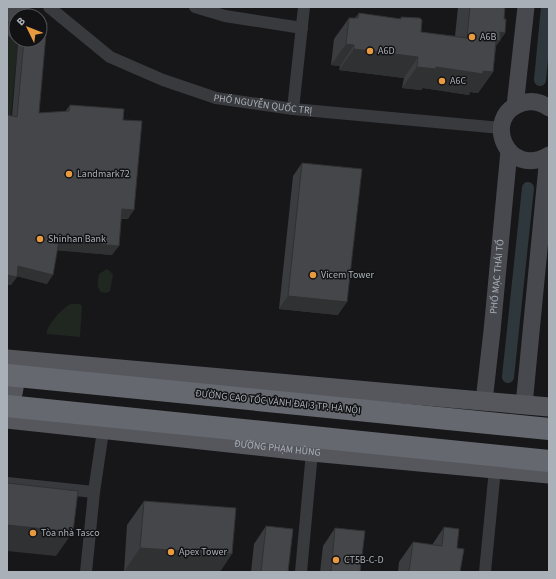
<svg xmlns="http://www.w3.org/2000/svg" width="556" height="579" font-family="'Source Sans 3',sans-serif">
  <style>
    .green { fill: #1f2720 }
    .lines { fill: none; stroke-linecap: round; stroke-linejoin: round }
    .canal { stroke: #2e383c; stroke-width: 12 }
    .street { stroke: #383a3e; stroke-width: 12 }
    .secondary { stroke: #47494e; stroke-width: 17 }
    .primary { stroke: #55575d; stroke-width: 19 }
    .highway-bridge { stroke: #65696f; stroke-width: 22 }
    .wall { fill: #3a3c3f }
    .shaded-wall { fill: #303133 }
    .building { fill: #444649; stroke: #303133 }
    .poi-dot { fill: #e89a40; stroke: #121214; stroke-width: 1.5 }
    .labels { text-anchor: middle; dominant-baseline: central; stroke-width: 3; stroke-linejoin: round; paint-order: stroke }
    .poi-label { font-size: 10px; fill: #aab0b8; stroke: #121214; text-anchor: start }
    .street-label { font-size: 10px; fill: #aab0b8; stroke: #121214 }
  </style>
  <rect width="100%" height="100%" fill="#171719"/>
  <path class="green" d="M7,35L18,44L10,126L7,125Z
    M107,269L113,274L110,291L106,293L101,292C96,287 98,281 99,274Z
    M71,304H80L82,306L80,337L47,334C45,327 64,306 71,304Z"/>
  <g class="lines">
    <path class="canal" d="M540,80L547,7
      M508,377L528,188"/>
    <g class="street">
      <path id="s1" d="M49,7L110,57L163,80L216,98L293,109L501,128"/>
      <path d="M195,7L225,16L302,28"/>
      <path d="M293,109L304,7"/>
      <path d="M7,483L94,492"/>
      <path d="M86,572L94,492L103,431"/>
      <path d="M301,572L312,452"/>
      <path d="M485,572L495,469"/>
    </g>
    <g class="secondary">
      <path d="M515,106L526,7"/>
      <path d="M549,108C541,102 532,100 522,103C481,116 507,180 549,155"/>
      <path id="s2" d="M484,401L492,331L509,151"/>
      <path d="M524,405L548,156"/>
    </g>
    <g class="primary">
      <path d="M7,359L549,407"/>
      <path d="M7,410C14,396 19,375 9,362"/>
      <path id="s3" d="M7,419L312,452L549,474"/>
    </g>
    <path class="highway-bridge" d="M7,375L549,429
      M7,406L549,461"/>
  </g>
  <path class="wall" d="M458,7H505L504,14L505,33L496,46L493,72L478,93L470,92L469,95L423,88L421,90L402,88L404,78L339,70L340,66L331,65L334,39L349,18H355L359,13L400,19L401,17L421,32L455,36Z
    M7,8L16,16V40H40L39,113L65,112L70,105L123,120L128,219H121L112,255L57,250L47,284L17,276L11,285H7V115L12,116L18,44L7,35Z
    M302,163L338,315L279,309L293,176Z
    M144,501L220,572H124L127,525Z
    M266,526L288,572H251L254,544Z
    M444,527L457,548L460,572H398L399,562L413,542L432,545Z
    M335,528L360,572H320L323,546Z"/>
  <path class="shaded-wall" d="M500,32L505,33L485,61Z
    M346,44L354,45L340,66L331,65Z
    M354,49L418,57L404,78L339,70Z
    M417,67H436L493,72L478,93L470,92L469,95L423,88L421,90L402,88Z
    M122,209L134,210L128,219L116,218Z
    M59,241L119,246L112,255L52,250Z
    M18,266L53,275L47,284L12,275Z
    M7,275L17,277L11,285H7Z
    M288,296L347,302L338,315L279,309Z
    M7,525L73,532L56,556L7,551Z
    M140,548L232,554L220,572H124Z"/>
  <path class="building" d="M8,7H28L39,16H16V28L7,21V8Z
    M470,7H505L504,19H506L505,33L500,32V41L496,40L493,72L483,71V74L436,67V69L417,67L418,57L354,49V45L346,44L349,18H358L359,13L401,19V17L420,18L422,20L421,32L467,38Z
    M40,17L47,23L39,113L69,111L70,105L124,109L123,120L142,121L134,210L122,209L119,246L59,241L53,275L18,266L17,277L7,275V115L17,117L24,40H40Z
    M302,163L362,169L347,302L288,296Z
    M7,483L78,491L73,532L7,525Z
    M144,501L236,508L232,554L140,548Z
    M266,526L293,529L288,572H261Z
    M444,527L459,529L457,548L464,549L460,572H409L413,542L442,546Z
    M335,528L365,531L360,572H331Z"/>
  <g class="poi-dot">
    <circle cx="472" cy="37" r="4"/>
    <circle cx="370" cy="51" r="4"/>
    <circle cx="442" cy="81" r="4"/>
    <circle cx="69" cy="174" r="4"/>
    <circle cx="40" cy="239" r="4"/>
    <circle cx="313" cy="275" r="4"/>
    <circle cx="33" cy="533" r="4"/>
    <circle cx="171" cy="552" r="4"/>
    <circle cx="336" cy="560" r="4"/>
  </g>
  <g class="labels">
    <g class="poi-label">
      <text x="480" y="37">A6B</text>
      <text x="378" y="51">A6D</text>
      <text x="450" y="81">A6C</text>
      <text x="77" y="174">Landmark72</text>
      <text x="48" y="239">Shinhan Bank</text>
      <text x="321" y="275">Vicem Tower</text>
      <text x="41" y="533">Tòa nhà Tasco</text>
      <text x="179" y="552">Apex Tower</text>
      <text x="344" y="560">CT5B-C-D</text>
    </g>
    <g class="street-label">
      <text stroke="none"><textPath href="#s1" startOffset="240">PHỐ NGUYỄN QUỐC TRỊ</textPath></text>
      <text stroke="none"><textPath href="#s2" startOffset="125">PHỐ MẠC THÁI TỔ</textPath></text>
      <text transform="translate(278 402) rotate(6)">ĐƯỜNG CAO TỐC VÀNH ĐAI 3 TP. HÀ NỘI</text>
      <text stroke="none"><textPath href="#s3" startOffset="272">ĐƯỜNG PHẠM HÙNG</textPath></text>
    </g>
  </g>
  <rect width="556" height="579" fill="none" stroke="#aab0b8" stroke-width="16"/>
  <g transform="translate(28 28) rotate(313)"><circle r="19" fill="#121214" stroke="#4f5156"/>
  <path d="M0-3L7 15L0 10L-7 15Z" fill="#e89a40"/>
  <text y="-6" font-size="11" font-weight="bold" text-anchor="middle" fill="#aab0b8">B</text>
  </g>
</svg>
